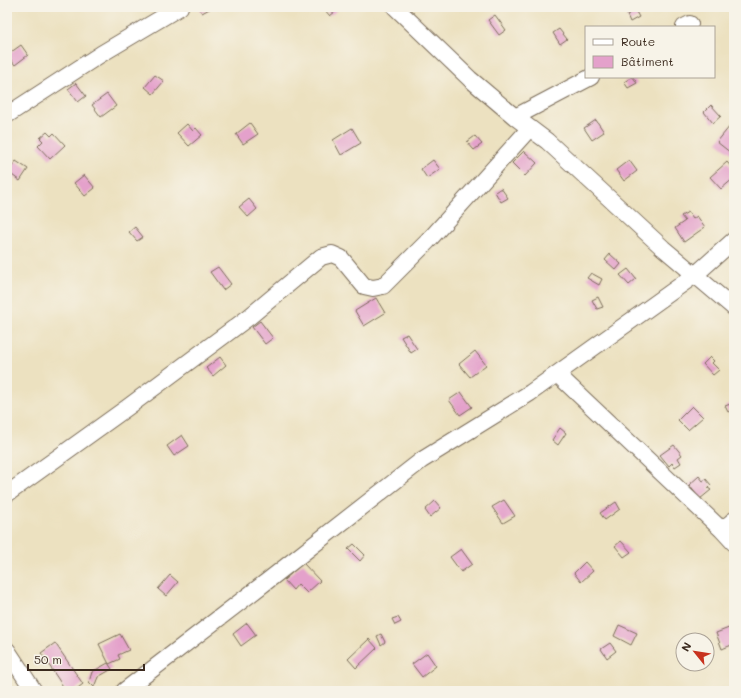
<svg xmlns="http://www.w3.org/2000/svg" width="741" height="698" font-family="Mali,sans-serif">
  <style>
    .building { fill: #e4a1cb }
    .lines { fill: none; stroke-linecap: round; stroke-linejoin: round }
    .street-casing { stroke: #796a57; stroke-width: 18 }
    .street { stroke: #fff; stroke-width: 16 }
  </style>
  <rect width="100%" height="100%" fill="#f7f3e8"/>
  <filter id="ink" filterUnits="userSpaceOnUse"><feTurbulence type="fractalNoise" baseFrequency=".025" numOctaves="2"/><feDisplacementMap in="SourceGraphic" scale="8" xChannelSelector="R" yChannelSelector="G"/><feConvolveMatrix kernelMatrix="1 2 1 2 8 2 1 2 1" color-interpolation-filters="sRGB"/></filter>
  <filter id="wash" filterUnits="userSpaceOnUse"><feTurbulence type="fractalNoise" baseFrequency=".012" numOctaves="4" result="noise"/><feDisplacementMap in="SourceGraphic" scale="16" xChannelSelector="R" yChannelSelector="G"/><feGaussianBlur stdDeviation="0.9" result="paint"/><feColorMatrix in="noise" values="0 0 0 0 0 0 0 0 0 0 0 0 0 0 0 0 0 1.4 0 .05"/><feComposite in="paint" operator="in"/></filter>
  <g filter="url(#wash)">
    <rect width="100%" height="100%" fill="#ece1c0"/>
    <g id="blocks">
      <path class="building" d="M198,7H213L202,13Z
        M325,7H341L330,16L323,8Z
        M635,10L639,17L630,22L627,15Z
        M495,15L506,30L499,35L488,20Z
        M559,29L567,39L560,44L553,33Z
        M21,45L28,55L15,65L7,55Z
        M155,75L164,81L153,94L145,87Z
        M632,77H633L637,83L628,88L624,82Z
        M76,83L86,96L78,102L68,89Z
        M107,94L116,106L101,117L92,105Z
        M711,105L721,116L713,123L704,112Z
        M596,120L604,132L592,140L584,128Z
        M250,123L258,134L243,144L236,134Z
        M187,124L193,131L196,128L202,135L189,146L177,133Z
        M730,126L734,128V148L731,153L717,142Z
        M352,128L361,143L341,155L333,140Z
        M47,132L51,136L54,133L65,145L50,159L38,146L43,141L40,138Z
        M475,136L482,144L474,150L467,142Z
        M524,151L537,163L525,176L512,163Z
        M433,160L440,169L427,178L421,169Z
        M629,160L637,171L624,181L616,170Z
        M16,161L28,169L20,181L8,172Z
        M727,162L734,170V178L721,189L710,177Z
        M84,175L95,188L85,196L74,183Z
        M501,188L508,198L501,202L495,192Z
        M249,199L257,209L248,217L239,207Z
        M688,212L693,219L697,216L705,227L684,242L675,228L685,221L681,216Z
        M135,227L143,237L137,241L129,232Z
        M610,254L621,264L616,270L605,260Z
        M218,267L231,284L223,290L210,272Z
        M628,269L636,279L629,285L620,275Z
        M591,273L602,279L599,285L587,278Z
        M598,297L603,307L597,309L592,300Z
        M376,298L385,313L364,326L355,311Z
        M260,321L273,338L265,344L252,327Z
        M407,334L417,349L411,353L401,337Z
        M475,351L486,365L470,377L459,364Z
        M220,357L226,365L213,376L206,368Z
        M710,357L714,361L712,363L719,370L713,375L703,364Z
        M461,392L472,407L460,415L449,400Z
        M733,403L734,409L728,412L725,406Z
        M692,406L703,417L688,430L678,420Z
        M560,428L566,433L558,445L552,440Z
        M182,435L189,446L174,456L167,446Z
        M674,445L682,455L678,458L681,463L675,467L672,463L669,466L660,455Z
        M699,476L703,481L706,479L711,485L708,488L711,490L700,499L689,485Z
        M504,500L515,516L503,523L492,507Z
        M435,501L441,508L430,517L425,510Z
        M616,502L620,509L605,520L600,513Z
        M621,541L631,552L624,557L615,546Z
        M354,544L365,555L360,561L348,549Z
        M461,549L472,564L461,572L450,557Z
        M585,562L593,571L581,582L574,573Z
        M303,563L320,581L307,593L298,584L293,590L284,580Z
        M170,575L178,582L166,596L158,589Z
        M398,617L401,622L395,625L392,619Z
        M247,623L256,635L241,646L233,634Z
        M619,625L637,633L631,645L614,636Z
        M734,626V644L722,649L716,633Z
        M120,634L129,650L118,655L120,659L109,664L99,644Z
        M381,634L385,642L381,645L377,636Z
        M369,639L377,648L356,668L348,659Z
        M55,643L83,684L74,691H66L41,653Z
        M610,643L616,651L607,658L601,649Z
        M427,653L436,666L422,677L412,664Z
        M108,663L112,669L98,677L94,687L89,682L92,672Z"/>
    </g>
  </g>
  <g filter="url(#ink)">
    <use href="#blocks" fill-opacity="0" stroke="#796a57" stroke-width="1"/>
    <g class="lines">
      <defs>
        <path id="street" d="M395,7L470,79L515,117L547,141L663,248L734,308
          M684,27L690,24
          M7,115L101,54L180,7
          M515,117L591,77
          M557,374L722,530L734,543
          M7,494L128,407L249,317L321,257L332,254L341,258L364,286L373,288L383,286L428,241L530,128
          M722,530L734,520
          M7,650L34,691
          M124,691L266,582L422,460L530,393L695,275L734,240"/>
      </defs>
      <use href="#street" class="street-casing"/>
      <use href="#street" class="street"/>
    </g>
  </g>
  <rect width="741" height="698" fill="none" stroke="#f7f3e8" stroke-width="24"/>
  <rect x="585" y="26" width="130" height="52" fill="#f7f3e8" stroke="#aca397"/>
  <rect x="593" y="39" width="20" height="6" fill="#ffffff" stroke="#aca397"/>
  <text x="621" y="46" font-size="12" fill="#3b2a1e">Route</text>
  <rect x="593" y="56" width="20" height="12" fill="#e4a1cb" stroke="#aca397"/>
  <text x="621" y="66" font-size="12" fill="#3b2a1e">Bâtiment</text>
  <g transform="translate(695 652) rotate(300)"><circle r="19" fill="#f7f3e8" stroke="#aca397"/>
  <path d="M0-3L7 15L0 10L-7 15Z" fill="#c8321e"/>
  <text y="-6" font-size="11" font-weight="bold" text-anchor="middle" fill="#3b2a1e">N</text>
  </g>
  <path d="M28 664v6h116v-6" fill="none" stroke="#3b2a1e" stroke-width="2"/>
  <text x="34" y="664" font-size="12" fill="#3b2a1e" stroke="#f7f3e8" stroke-width="3" paint-order="stroke">50 m</text>
</svg>
